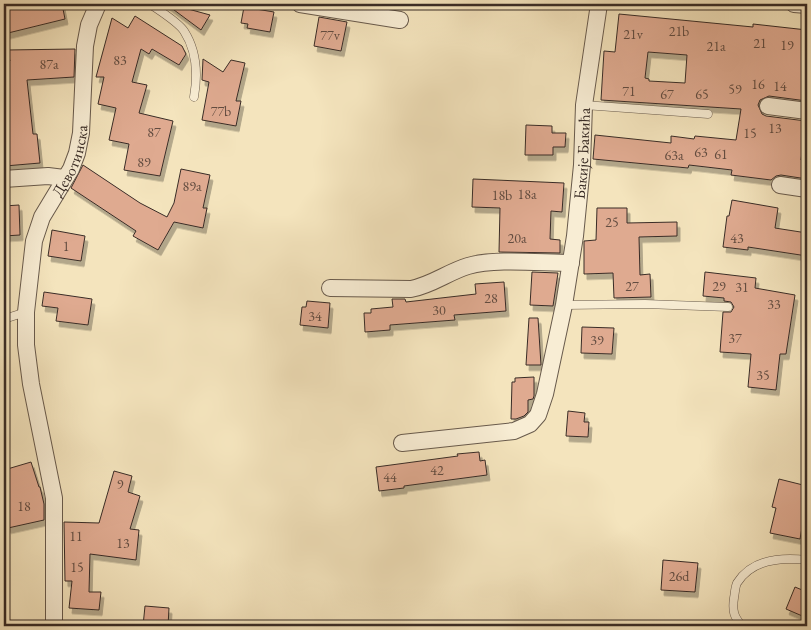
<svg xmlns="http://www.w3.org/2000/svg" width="811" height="630" font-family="'EB Garamond',serif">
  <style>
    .building { fill: #dfaa90; stroke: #392c26; fill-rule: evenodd; filter: url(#shadow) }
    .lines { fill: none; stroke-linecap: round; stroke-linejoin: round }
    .service-casing { stroke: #685a4c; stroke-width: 9 }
    .minor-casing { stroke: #685a4c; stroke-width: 18 }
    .service { stroke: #f8edd4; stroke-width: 8 }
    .minor { stroke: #f8edd4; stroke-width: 16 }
    .labels { text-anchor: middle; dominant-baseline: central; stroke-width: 4; stroke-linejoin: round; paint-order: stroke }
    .number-label { font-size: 14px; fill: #624c40 }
    .street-label { font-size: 16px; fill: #392c26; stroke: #f8edd4 }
  </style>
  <defs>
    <filter id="shadow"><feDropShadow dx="3" dy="5.5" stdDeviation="0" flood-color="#0004"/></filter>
  </defs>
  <rect width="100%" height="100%" fill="#f4e4bd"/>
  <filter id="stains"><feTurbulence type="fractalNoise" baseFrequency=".004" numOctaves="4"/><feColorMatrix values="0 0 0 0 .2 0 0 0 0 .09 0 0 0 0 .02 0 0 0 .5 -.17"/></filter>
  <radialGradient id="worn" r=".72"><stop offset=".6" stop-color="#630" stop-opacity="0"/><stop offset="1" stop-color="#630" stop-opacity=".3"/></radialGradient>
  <path class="building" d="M29,4H62L65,19L4,34V10Z
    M166,4H170L210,15L201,30Z
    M244,7L274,12L270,32L247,28L248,24L241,23Z
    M619,14L753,27V24L807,30V101L769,96L760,100L758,105L762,114L766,116L806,121L801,160L807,161V179L781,175L776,176L771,180L731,175L732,170L689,165L688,168L593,159L595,135L671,143V136L694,139L695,136L736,140L741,109L601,100L604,51L615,52ZM648,52L687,55L685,83L649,81V79L645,78Z
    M135,16L182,46L186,54L179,65L152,49L149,54L141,49L132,82L147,85L139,113L173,121L160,176L124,170L129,144L109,140L116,108L98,104L104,77H96L112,18L128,28Z
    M319,17L347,22L341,51L314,46Z
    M75,49L74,77L27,80L33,134H37L40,163L5,166L4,62L10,61L7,50Z
    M203,59L223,72L231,60L245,63L236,101H241L236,126L202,120L209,82L202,80Z
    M526,125L552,126V133H566L565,147H553V155H525Z
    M83,165L140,203L167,217L174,203L181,169L210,175L203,208H207L203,228L174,222L158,250L133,236L136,231L71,188Z
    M473,179L564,183L562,212L551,211L550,239L560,240V253L499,252L500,208L472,207Z
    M732,200L778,208L775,228L807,233V256L748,247V250L723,247L727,216H729Z
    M19,205L20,235L4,236V206Z
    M597,208H627V223L677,222V236L639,237L640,275L650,274L651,297L614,298L613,273L584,274V241L596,240Z
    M52,230L85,236L81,261L48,256Z
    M532,272L558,273L553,306L530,305Z
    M705,272L756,278L755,288L795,295L786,354H780L776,390L748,387L751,354L720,352L723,312H731L734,307L731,302L724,301V298L703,296Z
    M504,282L506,311L454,315L455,320L390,325V330L365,332L364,313H371V309L393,307L392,299H405L406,302L476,294L475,284Z
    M44,292L92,299L88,325L56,321L58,308L42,306Z
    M307,301L330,303L328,328L300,325L302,307H306Z
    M529,318H538L541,365H526Z
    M582,327L614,328L612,354L581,353Z
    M534,377V396L533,399L528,400V412L524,416L516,419H511L512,382H515V378Z
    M568,411L585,413L584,422H589L588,437L566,436Z
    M479,452L480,461L485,460L487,475L404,486V488L379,491L376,467L458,456L457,454Z
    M31,462L39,487H40L44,504V520L8,528L4,511V470Z
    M114,471L132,476L128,492L140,496L130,529L139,530L136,560L90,554L89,592H101L99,610L69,608L72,581H65L64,522L99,523Z
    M779,479L807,486V498L802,522H803L800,539L770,533L776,508L772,507Z
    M663,560L698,563L695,592L661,590Z
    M795,587L807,592V618L786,609Z
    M145,606L169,608L168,626H143Z"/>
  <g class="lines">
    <defs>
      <path id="service" d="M150,4C160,11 178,22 184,31C197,51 198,74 194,97
        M584,105L708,114
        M564,305L645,304L728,307
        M4,319L26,312
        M742,626C734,617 732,611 734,598C735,593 735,587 737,583C752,559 782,557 807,560"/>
      <g id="minor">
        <path d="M300,4L400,20"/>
        <path d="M794,4L807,5"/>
        <path d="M768,106L807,111"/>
        <path d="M4,179L48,176L64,178"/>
        <path d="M780,185L807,189"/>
        <path d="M330,288L411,289C432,285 448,272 468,266C495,258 541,263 571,263"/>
        <path id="s1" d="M402,443L514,431L530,424L538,415L545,394L564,305L575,236L582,165L584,105L599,4"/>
        <path id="s2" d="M54,625V498L31,384L26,345V312L34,241L42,217L71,169L77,153L81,133L85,46L89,25L98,4"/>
      </g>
    </defs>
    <use href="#service" class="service-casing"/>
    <use href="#minor" class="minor-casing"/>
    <use href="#service" class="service"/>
    <use href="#minor" class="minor"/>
  </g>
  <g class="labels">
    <g class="number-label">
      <text x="679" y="31">21b</text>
      <text x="633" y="34">21v</text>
      <text x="330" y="35">77v</text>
      <text x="760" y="43">21</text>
      <text x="787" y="45">19</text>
      <text x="716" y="46">21a</text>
      <text x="120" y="60">83</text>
      <text x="49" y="64">87a</text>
      <text x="758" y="84">16</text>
      <text x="780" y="86">14</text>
      <text x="735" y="89">59</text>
      <text x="629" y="91">71</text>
      <text x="667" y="94">67</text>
      <text x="702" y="94">65</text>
      <text x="221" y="111">77b</text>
      <text x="775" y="128">13</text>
      <text x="154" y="132">87</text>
      <text x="750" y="133">15</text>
      <text x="701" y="152">63</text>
      <text x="721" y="154">61</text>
      <text x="674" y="155">63a</text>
      <text x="144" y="162">89</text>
      <text x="192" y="186">89a</text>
      <text x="527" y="194">18a</text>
      <text x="502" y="195">18b</text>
      <text x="612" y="222">25</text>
      <text x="517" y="238">20a</text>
      <text x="737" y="238">43</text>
      <text x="66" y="246">1</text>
      <text x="632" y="286">27</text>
      <text x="719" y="286">29</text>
      <text x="742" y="287">31</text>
      <text x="491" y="298">28</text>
      <text x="774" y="304">33</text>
      <text x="439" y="310">30</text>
      <text x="315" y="316">34</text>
      <text x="735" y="338">37</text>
      <text x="597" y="340">39</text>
      <text x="763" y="375">35</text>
      <text x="437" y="470">42</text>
      <text x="390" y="477">44</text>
      <text x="120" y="484">9</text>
      <text x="24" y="506">18</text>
      <text x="76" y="536">11</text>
      <text x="123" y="543">13</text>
      <text x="77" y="567">15</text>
      <text x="679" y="576">26d</text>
    </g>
    <g class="street-label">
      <text stroke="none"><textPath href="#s1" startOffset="408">Бакије Бакића</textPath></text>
      <text stroke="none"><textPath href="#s2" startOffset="476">Девотинска</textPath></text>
    </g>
  </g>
  <rect width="811" height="630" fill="none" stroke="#f4e4bd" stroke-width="20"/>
  <rect x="5" y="5" width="801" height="620" fill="none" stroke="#392c26" stroke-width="2.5"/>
  <rect x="10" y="10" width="791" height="610" fill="none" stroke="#392c26"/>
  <rect width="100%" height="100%" filter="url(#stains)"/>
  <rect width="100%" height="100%" fill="url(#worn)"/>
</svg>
